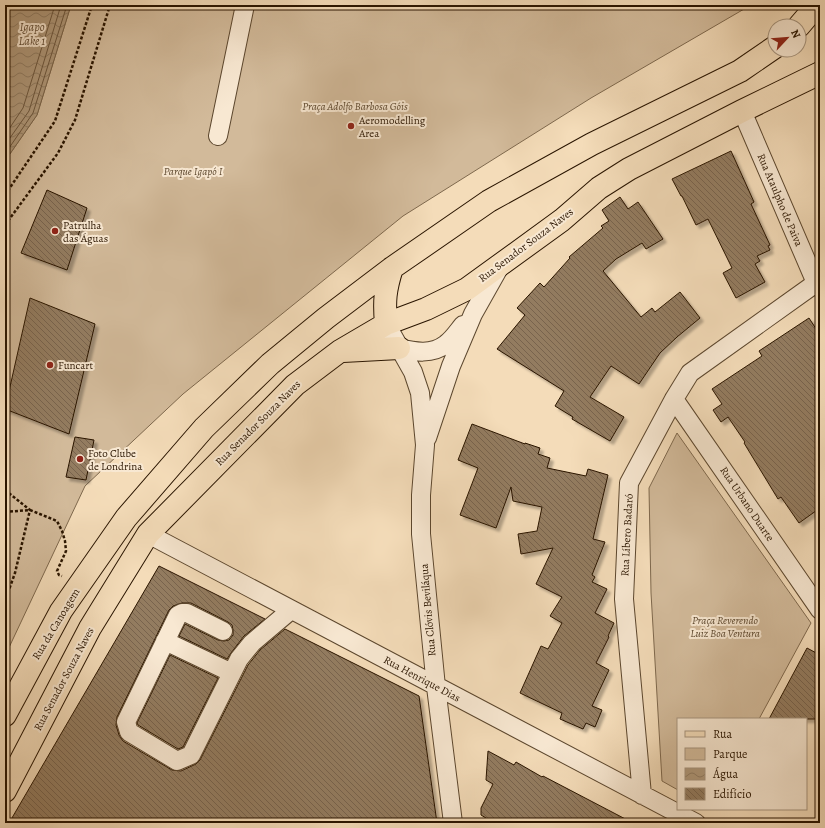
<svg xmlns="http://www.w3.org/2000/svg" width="825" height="828" font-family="Alegreya,serif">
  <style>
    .park { fill: #d2ba9a; stroke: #7e684d }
    .water { fill: url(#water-waves); stroke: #7a6449 }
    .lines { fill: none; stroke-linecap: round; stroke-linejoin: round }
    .shore { stroke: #6c563d; stroke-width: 1 }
    .building { fill: url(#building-back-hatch); stroke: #2a1500; filter: url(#shadow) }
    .minor-casing { stroke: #5c472e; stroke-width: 20 }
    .major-casing { stroke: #2a1500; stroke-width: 24 }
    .path { stroke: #2a1500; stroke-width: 2.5; stroke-dasharray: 3 2; stroke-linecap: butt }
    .minor { stroke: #f8e8d2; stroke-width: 18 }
    .major { stroke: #f4dcb9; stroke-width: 22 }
    .poi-dot { fill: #8f2418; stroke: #f8e8d2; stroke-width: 1.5 }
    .labels { text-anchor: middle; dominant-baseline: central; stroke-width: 4; stroke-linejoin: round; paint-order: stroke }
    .park-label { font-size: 11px; font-style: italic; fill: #5c472e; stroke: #f8e8d2 }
    .poi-label { font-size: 11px; fill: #2a1500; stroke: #f8e8d2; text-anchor: start }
    .street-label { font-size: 11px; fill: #2a1500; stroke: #f8e8d2 }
    .water-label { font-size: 12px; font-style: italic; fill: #5f4931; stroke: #f8e8d2 }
  </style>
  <defs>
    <pattern id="water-waves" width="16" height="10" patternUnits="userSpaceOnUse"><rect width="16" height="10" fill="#af987a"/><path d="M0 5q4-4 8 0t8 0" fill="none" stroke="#8f7b62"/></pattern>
    <pattern id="building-back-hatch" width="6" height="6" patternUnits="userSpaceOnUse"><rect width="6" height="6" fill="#937c60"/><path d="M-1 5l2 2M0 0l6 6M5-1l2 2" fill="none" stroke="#78644d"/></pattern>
    <filter id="shadow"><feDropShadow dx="3.5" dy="3.5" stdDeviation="1" flood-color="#0004"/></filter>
  </defs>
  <rect width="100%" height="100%" fill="#f4dcb9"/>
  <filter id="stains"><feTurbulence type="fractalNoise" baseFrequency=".005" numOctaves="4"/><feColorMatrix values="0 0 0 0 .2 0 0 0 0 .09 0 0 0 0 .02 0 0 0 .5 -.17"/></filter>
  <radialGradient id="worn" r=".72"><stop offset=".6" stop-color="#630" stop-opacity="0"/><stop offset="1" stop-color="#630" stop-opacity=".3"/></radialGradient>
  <path class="park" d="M71,5H751L591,98L403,216L183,394L85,486L5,656V161L37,115Z
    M677,433L811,623L759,719H678V790L662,781L651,593L649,488Z"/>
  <path class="water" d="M5,5H71L37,115L5,161Z"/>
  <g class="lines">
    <path class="shore" d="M5,135L23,108L55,5
      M5,145L29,111L61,5
      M5,154L33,113L67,5"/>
  </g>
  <path class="building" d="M731,151L754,202L751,204L770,245L768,246L770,250L757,256L760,261L755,264L765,282L736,298L723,273L732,268L708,219L696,225L682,196H681L672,179Z
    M47,190L87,208L67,270L21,253Z
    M620,197L628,209L638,202L663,239L646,249L642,243L616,259L603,271L641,317L652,308L655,312L680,292L700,318L677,337L660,353L639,384L611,366L590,397L624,417L610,441L572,419L573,417L555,406L564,391L497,349L525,315L517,308L540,283L544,287L570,258L569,257L603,228L601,226L609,221L602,210Z
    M30,298L95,324L69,434L5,409Z
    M809,318L820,335V508L799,523L781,497L778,499L744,443L745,442L728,417L721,422L713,410L722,404L712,389L762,356L759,351Z
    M472,424L525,444V443L540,448L538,454L550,458L547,468L586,476L588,469L608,475L593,539L605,542L592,575L595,577L592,582L607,589L595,613L614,623L608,636L609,637L596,663L609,670L592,706L602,710L595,727L586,723L583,729L560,719L562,713L520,693L541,646L548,649L562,623L550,616L562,597L536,584L553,548L521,554L518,534L537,531L542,507L513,501L511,487L496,528L460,515L478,468L458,460Z
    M75,437L94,440L86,480L66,477Z
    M159,566L265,619L244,636L231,653L227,659L179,636L185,624L218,640L224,641L229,640L233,635V630L232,625L228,622L191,603H182L173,606L169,610L117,717L116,725L119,735L123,741L172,770L181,771L196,764L200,760L248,665L260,650L285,629L419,696L437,823H9Z
    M807,648L820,655V719H769Z
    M170,655L218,678L183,747L178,749L138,725L137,723Z
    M488,751L514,765L516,762L542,777L543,776L633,823H484L486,818L481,815V808L493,784L486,780Z"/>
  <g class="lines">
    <defs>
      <path id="minor" d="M742,111L816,283L820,288
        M218,136L245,5
        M386,324L413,372L420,393L425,445L421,495V534L436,687L453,823
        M399,348C415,352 432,355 446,344C453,339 458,331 463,325
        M674,399L820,610
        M427,438L451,366L473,314L500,266
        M148,534L696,823
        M223,631L187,613H182L178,615L126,722L129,732L177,761L191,755L239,659L252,643L291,610
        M165,641L232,673
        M642,795L624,599L629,483L674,399L690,373L816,283"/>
      <path id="major" d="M799,26L817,5
        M386,324C384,301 385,290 392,268
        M343,351L399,348
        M5,715L61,611L126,518L204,428L270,364L326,318L392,268L489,201L592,144L740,71L775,47
        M5,791L90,628L148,534L295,385L340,351L386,324L426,309L467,289L562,220L599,188L629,169L742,111L820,73"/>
    </defs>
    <use href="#minor" class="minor-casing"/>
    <use href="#major" class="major-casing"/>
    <path class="path" d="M5,195L55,121L92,5
      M5,225L58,153L75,120L110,5
      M5,490L30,510L15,573L5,601
      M5,512L30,510L57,521L62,531L65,541L66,551L57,571L59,575L62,576"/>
    <use href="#minor" class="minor"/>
    <use href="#major" class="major"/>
  </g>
  <g class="poi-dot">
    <circle cx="351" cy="126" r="4"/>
    <circle cx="55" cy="231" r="4"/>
    <circle cx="50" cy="365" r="4"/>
    <circle cx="80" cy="459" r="4"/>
  </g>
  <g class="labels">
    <g class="park-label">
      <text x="355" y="106">Praça Adolfo Barbosa Góis</text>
      <text x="193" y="171">Parque Igapó I</text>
      <text x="725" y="620">Praça Reverendo<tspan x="725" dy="13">Luiz Boa Ventura</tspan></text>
    </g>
    <g class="poi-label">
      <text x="359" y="120">Aeromodelling<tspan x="359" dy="13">Area</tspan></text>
      <text x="63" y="225">Patrulha<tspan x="63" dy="13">das Águas</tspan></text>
      <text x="58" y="365">Funcart</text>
      <text x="88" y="453">Foto Clube<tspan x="88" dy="13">de Londrina</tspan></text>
    </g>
    <g class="street-label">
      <text transform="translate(780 200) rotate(67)">Rua Ataulpho de Paiva</text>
      <text transform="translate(526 245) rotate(-37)">Rua Senador Souza Naves</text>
      <text transform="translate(258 423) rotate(-45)">Rua Senador Souza Naves</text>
      <text transform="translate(747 504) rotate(56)">Rua Urbano Duarte</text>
      <text transform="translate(627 535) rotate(-87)">Rua Líbero Badaró</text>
      <text transform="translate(428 610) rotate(-95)">Rua Clóvis Beviláqua</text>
      <text transform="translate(56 624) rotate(-59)">Rua da Canoagem</text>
      <text transform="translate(64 679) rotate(-62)">Rua Senador Souza Naves</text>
      <text transform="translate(422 679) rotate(28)">Rua Henrique Dias</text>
    </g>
    <g class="water-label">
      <text x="32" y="27">Igapo<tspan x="32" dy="14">Lake 1</tspan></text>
    </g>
  </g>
  <rect width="825" height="828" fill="none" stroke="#f4dcb9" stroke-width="20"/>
  <rect x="6" y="6" width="813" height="816" fill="none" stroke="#2a1500" stroke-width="2"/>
  <rect x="10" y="10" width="805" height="808" fill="none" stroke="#2a1500"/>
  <rect x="677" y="718" width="130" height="92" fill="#f8e8d2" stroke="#a6947e"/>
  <rect x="685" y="731" width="20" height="6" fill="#f4dcb9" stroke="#a6947e"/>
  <text x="713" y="738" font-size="12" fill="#2a1500">Rua</text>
  <rect x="685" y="748" width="20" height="12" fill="#d2ba9a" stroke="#a6947e"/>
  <text x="713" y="758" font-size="12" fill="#2a1500">Parque</text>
  <rect x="685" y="768" width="20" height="12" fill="url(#water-waves)" stroke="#a6947e"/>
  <text x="713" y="778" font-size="12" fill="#2a1500">Água</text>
  <rect x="685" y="788" width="20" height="12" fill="url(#building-back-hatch)" stroke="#a6947e"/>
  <text x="713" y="798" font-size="12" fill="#2a1500">Edifício</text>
  <g transform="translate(787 38) rotate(64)"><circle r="19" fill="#f8e8d2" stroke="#a6947e"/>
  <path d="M0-3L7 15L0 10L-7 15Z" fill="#8f2418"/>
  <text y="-6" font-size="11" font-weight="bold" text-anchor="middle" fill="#2a1500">N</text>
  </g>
  <rect width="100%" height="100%" filter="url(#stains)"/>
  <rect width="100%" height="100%" fill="url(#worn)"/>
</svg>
